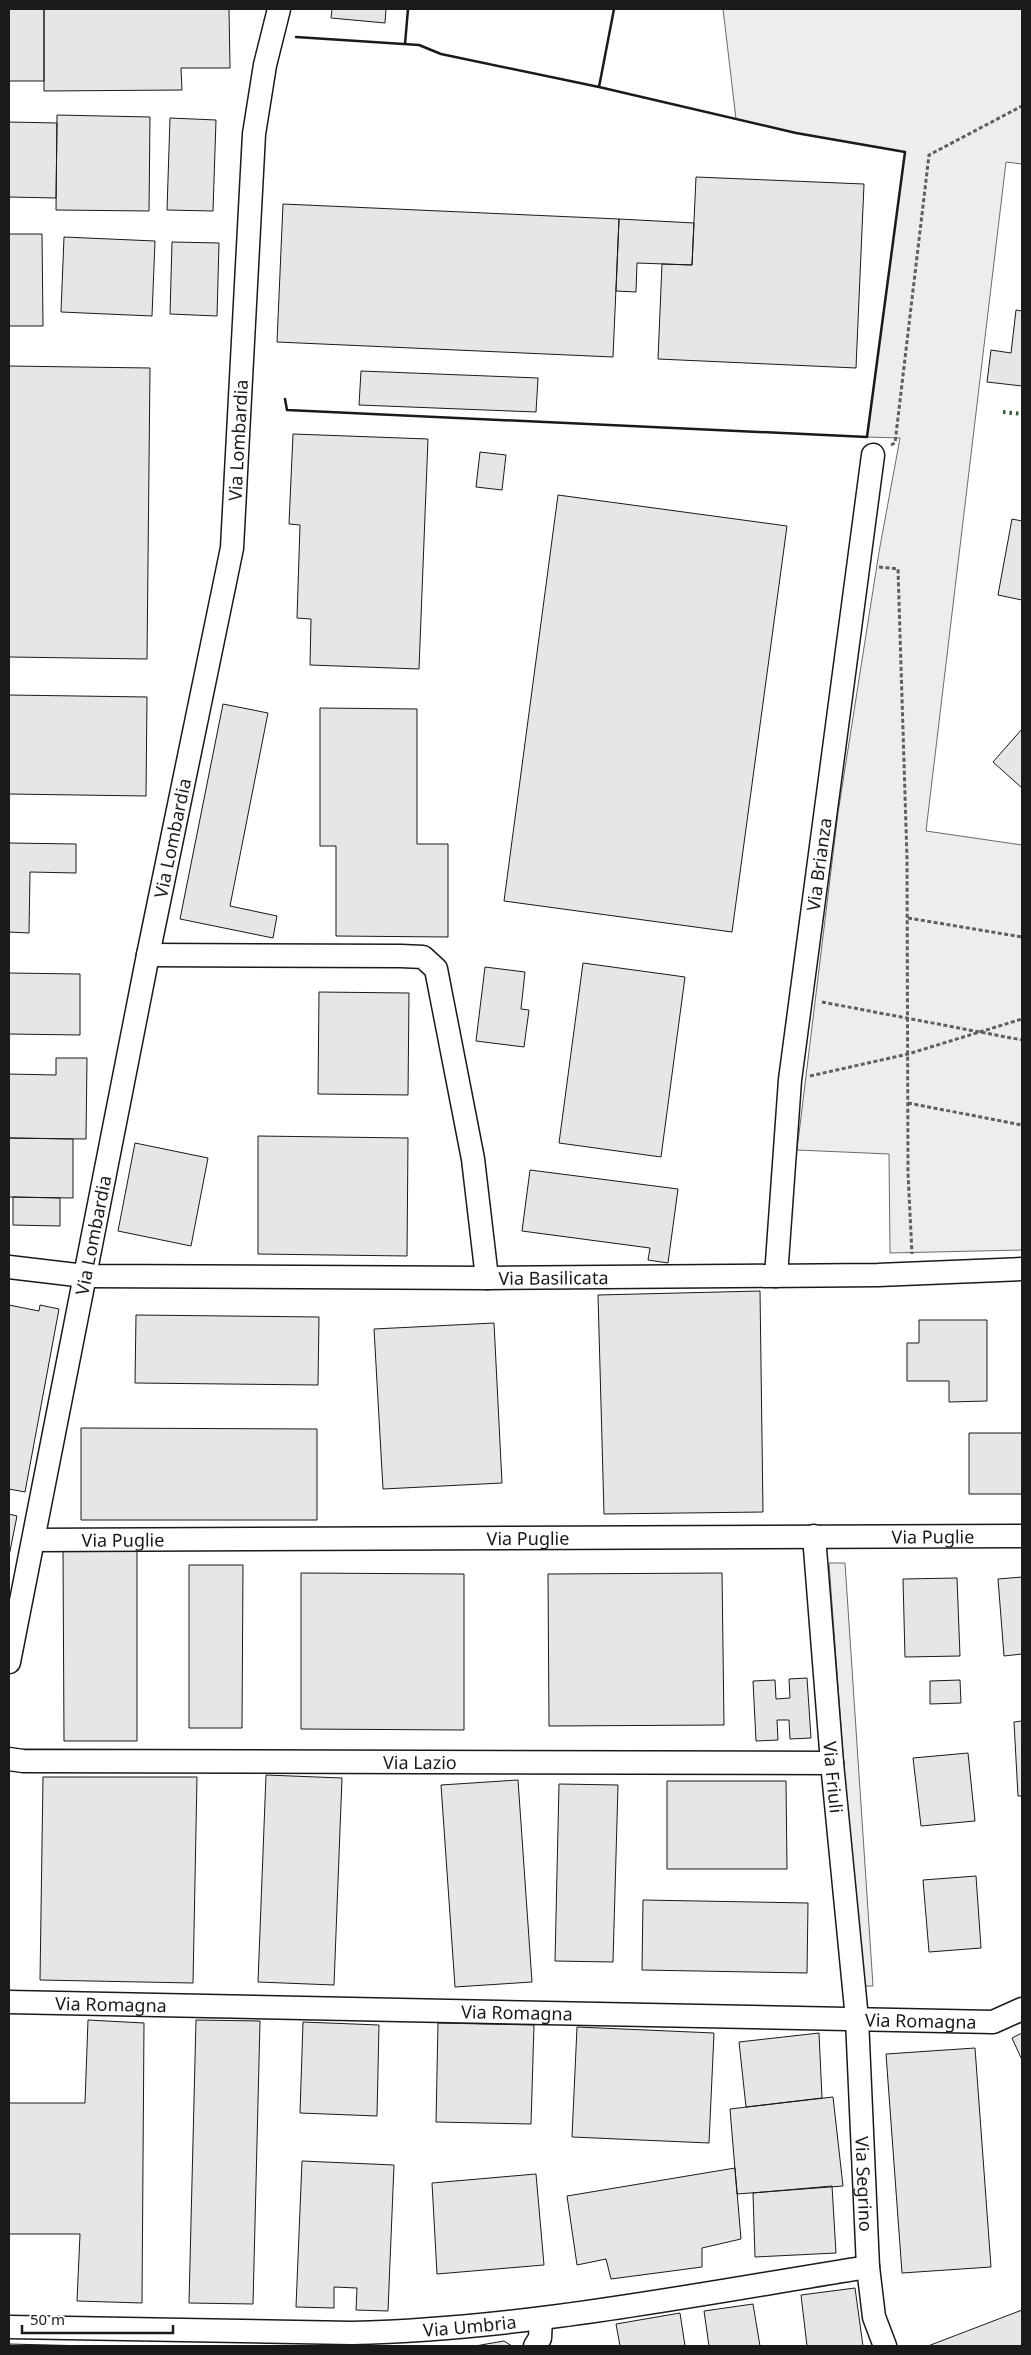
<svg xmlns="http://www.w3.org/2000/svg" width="1031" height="2355" font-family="'Noto Sans',sans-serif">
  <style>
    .built { fill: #ededed; stroke: #6a6a6a }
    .building { fill: #e6e6e6; stroke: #1a1a1a }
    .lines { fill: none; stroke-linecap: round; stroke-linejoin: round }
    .minor-casing { stroke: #1a1a1a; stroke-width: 25 }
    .path { stroke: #5f5f5f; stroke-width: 3; stroke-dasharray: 4 2.5; stroke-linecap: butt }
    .minor { stroke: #fff; stroke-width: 22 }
    .hedge { stroke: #2b5a34; stroke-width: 4; stroke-dasharray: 2.5 4; stroke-linecap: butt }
    .wall { stroke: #1a1a1a; stroke-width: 2.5 }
    .labels { text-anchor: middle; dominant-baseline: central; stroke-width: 4; stroke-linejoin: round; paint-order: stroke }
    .street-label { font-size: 18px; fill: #1a1a1a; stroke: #fff }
  </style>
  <rect width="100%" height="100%" fill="#fff"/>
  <path class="built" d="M723,9H1022V164L1006,162L926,831L1022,845V1250L890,1253L889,1154L797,1150L838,813L879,552L900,438L867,437L905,152L796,133L736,119Z
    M829,1563H845L873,1986H860Z"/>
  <path class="building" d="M9,9H44V81H9Z
    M44,9H229L230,68H181L182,90L44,91Z
    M332,9H386L385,23L331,18Z
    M57,115L150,117L149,211L56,210Z
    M170,118L216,120L213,211L167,210Z
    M9,122L57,123L56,198L9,197Z
    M696,177L864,184L856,368L658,359L662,264L692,265Z
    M283,204L619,219L613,357L277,342Z
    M619,219L694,223L692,265L637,263L636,292L616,291Z
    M9,234H42L43,326H9Z
    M64,237L155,241L152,316L61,312Z
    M172,242L219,243L217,316L170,314Z
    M1016,310L1022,311V386L987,382L991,350L1011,353Z
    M9,366L150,368L147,659L9,657Z
    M361,371L538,378L536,412L359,405Z
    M293,434L428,439L419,669L310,665L311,619L297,618L300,525L289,524Z
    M480,452L506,455L502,490L476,487Z
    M558,495L787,526L732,932L504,901Z
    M1012,519L1022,521V600L998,595Z
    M9,695L147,697L146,796L9,794Z
    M223,704L268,713L230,906L277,916L273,938L180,919Z
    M320,708L417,709V844H448V937L336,936V846H320Z
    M1022,729V788L993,762Z
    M9,843L76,844V873L30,872L29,933L9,932Z
    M583,963L685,977L661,1157L559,1143Z
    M485,967L525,972L521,1009L529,1010L524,1047L476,1041Z
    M9,973L80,974V1035L9,1034Z
    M319,992L409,993L408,1095L318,1094Z
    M56,1058H87L86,1139L9,1138V1074L56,1075Z
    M258,1136L408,1138L407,1256L258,1254Z
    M9,1138L73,1139V1198L9,1197Z
    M135,1143L208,1158L191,1246L118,1231Z
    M530,1170L678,1189L668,1263L648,1260L650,1248L522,1231Z
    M13,1197L60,1198V1226L13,1225Z
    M760,1291L763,1512L604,1514L598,1295Z
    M9,1305L39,1311L40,1305L59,1309L25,1492L9,1489Z
    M136,1315L319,1317L318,1385L135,1383Z
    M919,1320H987V1401L949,1402V1381H907V1343H919Z
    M494,1323L502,1483L383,1489L374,1329Z
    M81,1428L317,1429V1520H81Z
    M969,1433H1022V1494H969Z
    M9,1514L17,1516L9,1556Z
    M63,1550H137V1741H64Z
    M189,1565H243L242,1728H189Z
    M301,1573L464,1574V1730L301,1729Z
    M722,1573L724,1725L549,1726L548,1574Z
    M1022,1577V1654L1004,1656L998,1579Z
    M957,1578L960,1656L905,1657L903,1579Z
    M807,1678L811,1738L790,1739L789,1720H777L778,1740L756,1741L753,1681L775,1680L776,1699L790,1698L789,1679Z
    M960,1680L961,1703L930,1704V1681Z
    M1022,1721V1796H1018L1014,1722Z
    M968,1753L975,1821L921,1826L913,1758Z
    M266,1775L342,1778L334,1985L258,1982Z
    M43,1777H197L193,1983L40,1980Z
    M518,1780L532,1982L455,1987L441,1785Z
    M667,1781H786L787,1869H667Z
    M559,1784L618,1785L613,1962L555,1961Z
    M976,1876L981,1948L929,1952L923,1880Z
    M643,1900L808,1903L807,1973L642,1970Z
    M88,2020L144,2023L142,2303L77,2301L80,2234H9V2103H85Z
    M196,2020L260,2021L253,2304L189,2303Z
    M303,2022L379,2025L377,2116L300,2113Z
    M438,2023L534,2025L531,2124L436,2122Z
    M577,2027L714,2033L709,2143L572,2137Z
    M819,2033L822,2098L746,2107L739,2042Z
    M1022,2033V2060L1012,2038Z
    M975,2048L991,2267L902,2273L886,2054Z
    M833,2097L843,2186L737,2194L730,2109Z
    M302,2161L394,2165L388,2311L356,2310L357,2288L334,2287V2308L296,2307Z
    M735,2168L741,2239L702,2248V2267L611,2279L606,2259L577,2265L567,2196Z
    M536,2174L544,2265L437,2274L432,2183Z
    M832,2186L836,2253L755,2257L753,2193Z
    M855,2288L863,2346H807L801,2295Z
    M753,2304L760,2346H709L704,2311Z
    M1022,2310V2346H928Z
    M680,2313L685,2346H620L616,2324Z
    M504,2341L512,2346H475Z
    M9,2344L89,2346H9Z"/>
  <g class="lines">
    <defs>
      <g id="minor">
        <path d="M148,955L401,956L423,957L436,969L473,1159L487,1278"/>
        <path id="s1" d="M9,1267L85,1276L487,1278L878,1275L1022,1269"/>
        <path id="s2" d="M776,1276L790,1080L873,455"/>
        <path id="s3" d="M814,1536L832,1763L857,2019L868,2267L874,2317L885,2346"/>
        <path id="s4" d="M34,1540L1022,1536"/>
        <path id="s5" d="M9,1662L148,955L232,548L254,134L265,65L279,9"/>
        <path id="s6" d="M9,1759L23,1761L832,1763"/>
        <path id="s7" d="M9,2002L993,2022L1022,2009"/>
        <path id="s8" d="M9,2327L352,2333C526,2329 697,2294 868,2267"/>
        <path d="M535,2346L540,2338L541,2319"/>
      </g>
    </defs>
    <use href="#minor" class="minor-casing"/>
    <path class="path" d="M891,445L895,443L929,155L1022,106
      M879,567L898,569L907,859L908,1173L912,1254
      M908,918L1022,937
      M822,1002L1022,1040
      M810,1076L908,1054L1022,1019
      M908,1103L1022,1125"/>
    <use href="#minor" class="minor"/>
    <path class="hedge" d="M1003,412L1022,414"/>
    <path class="wall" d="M405,44L408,9
      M599,87L614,9
      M285,399L287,410L867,437L905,152L796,133L599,87L441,54L419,45L296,37"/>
  </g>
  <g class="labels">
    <g class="street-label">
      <text stroke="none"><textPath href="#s5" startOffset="1244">Via Lombardia</textPath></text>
      <text stroke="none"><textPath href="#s5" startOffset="840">Via Lombardia</textPath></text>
      <text stroke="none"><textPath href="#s2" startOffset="414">Via Brianza</textPath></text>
      <text stroke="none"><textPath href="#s5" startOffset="435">Via Lombardia</textPath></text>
      <text stroke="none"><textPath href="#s1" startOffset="545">Via Basilicata</textPath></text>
      <text stroke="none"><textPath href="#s4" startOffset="899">Via Puglie</textPath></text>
      <text stroke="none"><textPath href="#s4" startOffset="494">Via Puglie</textPath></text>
      <text stroke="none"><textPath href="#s4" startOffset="89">Via Puglie</textPath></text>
      <text stroke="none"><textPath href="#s6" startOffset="411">Via Lazio</textPath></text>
      <text stroke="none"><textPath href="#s3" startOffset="242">Via Friuli</textPath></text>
      <text stroke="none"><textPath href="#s7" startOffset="102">Via Romagna</textPath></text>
      <text stroke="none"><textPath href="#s7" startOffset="508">Via Romagna</textPath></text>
      <text stroke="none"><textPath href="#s7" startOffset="912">Via Romagna</textPath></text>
      <text stroke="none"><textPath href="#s3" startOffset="650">Via Segrino</textPath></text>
      <text stroke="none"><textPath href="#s8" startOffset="461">Via Umbria</textPath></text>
    </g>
  </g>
  <rect width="1031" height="2355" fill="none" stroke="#1a1a1a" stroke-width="20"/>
  <path d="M22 2325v8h151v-8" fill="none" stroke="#1a1a1a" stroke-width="2.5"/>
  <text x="30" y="2325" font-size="15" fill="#1a1a1a" stroke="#ffffff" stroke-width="4" paint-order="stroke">50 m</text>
</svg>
